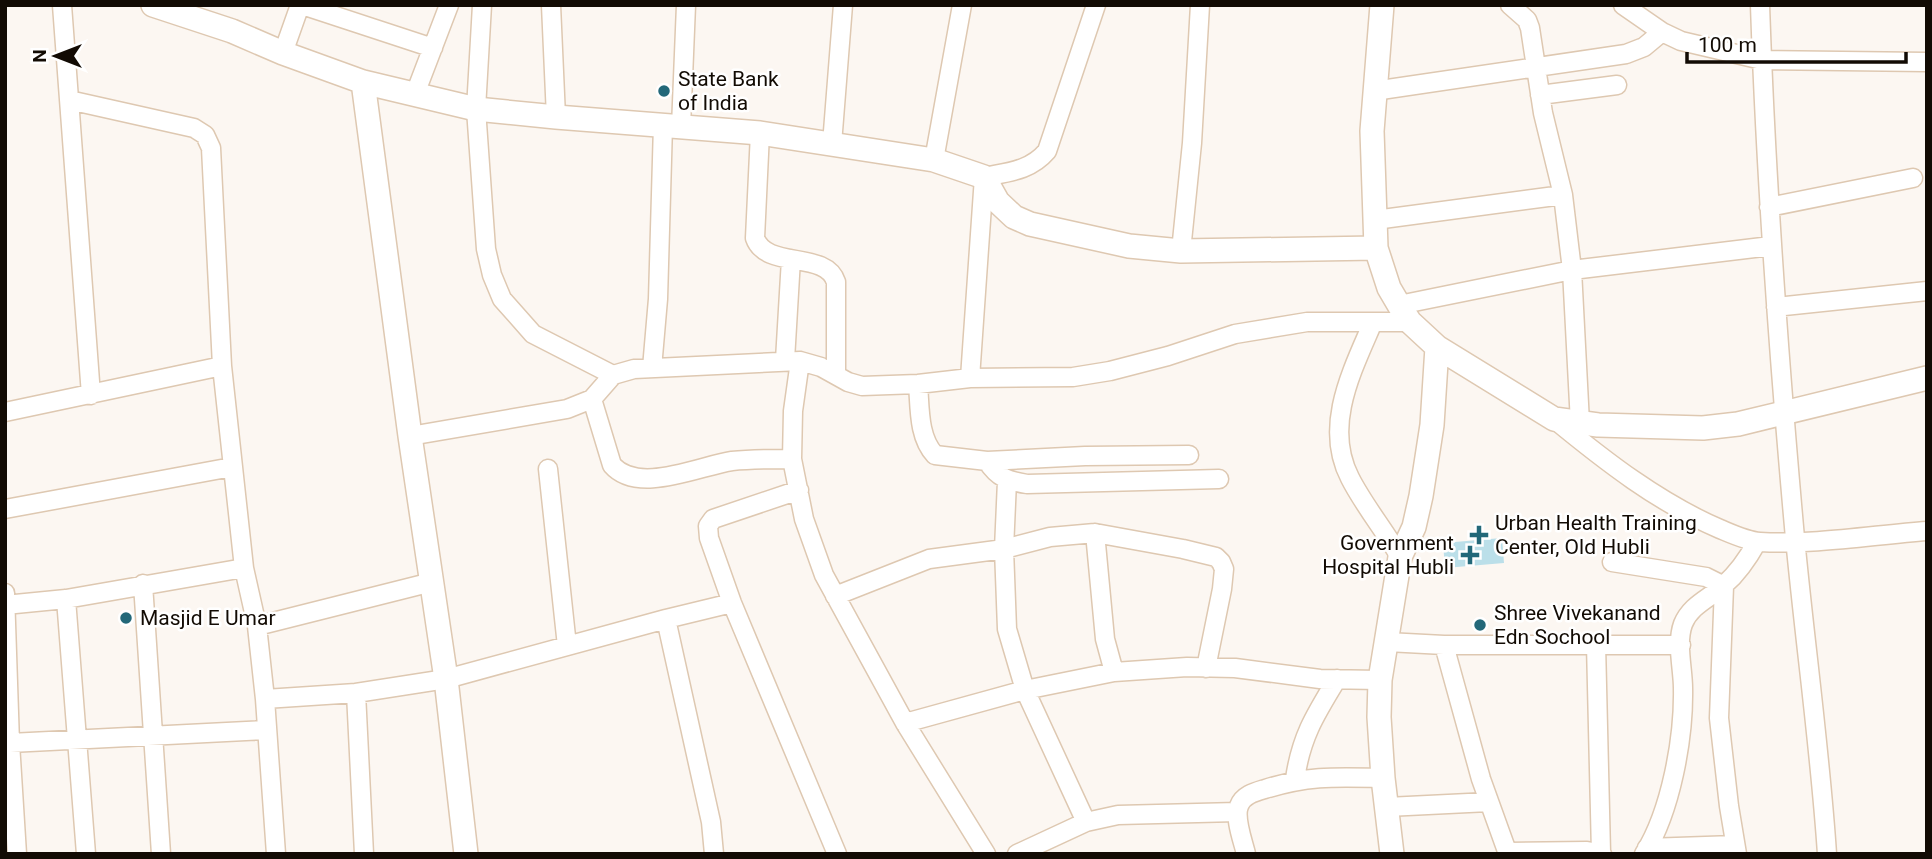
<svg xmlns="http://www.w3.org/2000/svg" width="1932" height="859" font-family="Roboto,sans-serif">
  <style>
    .building { fill: #bbdfe9 }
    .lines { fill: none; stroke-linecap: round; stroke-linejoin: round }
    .street-casing { stroke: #dec8b1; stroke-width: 21 }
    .secondary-casing { stroke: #dec8b1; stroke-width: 26 }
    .street { stroke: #fff; stroke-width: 18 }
    .secondary { stroke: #fff; stroke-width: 23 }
    .poi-dot { fill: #236879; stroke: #fff; stroke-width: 2.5 }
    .labels { text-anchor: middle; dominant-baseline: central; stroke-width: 5; stroke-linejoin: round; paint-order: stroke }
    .poi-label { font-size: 21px; fill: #120b04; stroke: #fff; text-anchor: start }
  </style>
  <rect width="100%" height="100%" fill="#fcf7f2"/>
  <path class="building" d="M1502,538L1504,563L1445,568L1443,543Z"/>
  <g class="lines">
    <defs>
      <path id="street" d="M62,5L91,395
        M302,5L433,48
        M482,5L476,109L486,249L492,275L502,299L533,334L613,375
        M551,5L556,117
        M1510,5L1527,20L1530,28L1543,113L1563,195L1572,270L1580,423
        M1623,5L1662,32L1681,41L1762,60L1927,62
        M1760,5C1766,183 1779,361 1795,538C1805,644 1820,748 1827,854
        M283,53L300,5
        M1374,91L1626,54L1644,47L1662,32
        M415,94L449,5
        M1540,95L1617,85
        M69,100L194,128L205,135L211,148L222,366L244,568L257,626L265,699L276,854
        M681,127L686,5
        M760,133L755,238C766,270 826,250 836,282V374
        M832,144L843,5
        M934,160L962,5
        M1769,207L1913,178
        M1375,220L1563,195
        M1181,251L1192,143L1200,5
        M1399,305L1572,270L1771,246
        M1776,307L1927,291
        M1373,322C1352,371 1323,426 1350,478C1363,504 1385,531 1400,557
        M785,360L791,259
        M800,361L793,411L792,459L804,519L824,575L905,723L986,854
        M652,368L658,299L663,125
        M970,378L984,177C1008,172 1030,171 1047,151L1096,5
        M918,384C920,407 918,437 935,455L987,461L1085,456L1189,455
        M592,399L612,465C638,495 699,466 732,461C752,459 772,459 792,459
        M5,412L222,366
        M1554,419C1605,461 1659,503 1720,529C1732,534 1747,541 1760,542C1814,545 1873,535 1927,531
        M410,436L567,409L592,399L613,375L634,369L800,361L821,367L848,382L862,386L918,384L970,378L1073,377L1110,371L1168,356L1235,334L1307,322H1410
        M987,461C998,478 1008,481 1027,484L1219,479
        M548,469L567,646
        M1007,481L1004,549L1007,629L1025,690L1086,822
        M799,490L713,519L708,526L709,538L732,603L837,854
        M5,509L232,467
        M1095,533L1105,639L1114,672
        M1612,562L1706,577L1724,586L1719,718L1729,806L1737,854
        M143,584L161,854
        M5,593L10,743L17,854
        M835,596L929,559L1004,549L1050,537L1095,533L1183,549L1216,557L1221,562L1224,569L1222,589L1206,668
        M66,599L86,854
        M5,605L66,599L244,568
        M666,619L711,822L714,854
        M257,626L432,582
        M1387,642L1444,645H1681
        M1596,644L1601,853
        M1444,645L1481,779L1508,854
        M356,693L446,679L666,619L732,603
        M265,699L356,693L364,854
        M905,723L1025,690L1114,672L1187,667L1235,668L1320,679L1380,680
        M10,743L266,730
        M1295,779C1301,737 1315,715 1337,679
        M1387,807L1489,802
        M1647,848L1735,845
        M1508,852L1587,851L1602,854
        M1017,854L1086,822L1118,815L1237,812
        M1246,854C1243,841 1234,818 1239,806C1243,795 1255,792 1265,789C1310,775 1337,777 1383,778
        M1644,854C1671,811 1684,738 1683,688C1683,669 1676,643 1683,624C1691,604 1711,598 1725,584C1739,572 1748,558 1757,542"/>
      <path id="secondary" d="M153,5L232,31L283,53L363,82L476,109L556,117L760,133L934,160L984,177L998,202L1014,217L1030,224L1129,246L1181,251L1376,248
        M1382,5L1372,131L1376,248L1389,288L1399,305L1410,322L1437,347L1554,419L1598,425L1703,428L1738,424L1927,378
        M363,82L410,436L446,679L466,854
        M1392,854L1383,778L1379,717L1380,680L1400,557L1414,527L1421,496L1432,425L1437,347"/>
    </defs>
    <use href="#street" class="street-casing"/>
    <use href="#secondary" class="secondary-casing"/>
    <use href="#street" class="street"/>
    <use href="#secondary" class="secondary"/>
  </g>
  <g class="poi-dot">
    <circle cx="664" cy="91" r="7"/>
    <path d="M1475.5 524.5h7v7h7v7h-7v7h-7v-7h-7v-7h7z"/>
    <path d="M1466.5 544.5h7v7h7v7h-7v7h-7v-7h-7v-7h7z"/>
    <circle cx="126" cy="618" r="7"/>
    <circle cx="1480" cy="625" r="7"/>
  </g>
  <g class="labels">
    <g class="poi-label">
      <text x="678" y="79">State Bank<tspan x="678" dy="24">of India</tspan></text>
      <text x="1495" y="523">Urban Health Training<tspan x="1495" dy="24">Center, Old Hubli</tspan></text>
      <text x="1454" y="543" text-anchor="end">Government<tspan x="1454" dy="24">Hospital Hubli</tspan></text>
      <text x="1494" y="613">Shree Vivekanand<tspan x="1494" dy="24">Edn Sochool</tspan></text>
      <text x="140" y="618">Masjid E Umar</text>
    </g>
  </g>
  <rect width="1932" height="859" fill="none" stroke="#120b04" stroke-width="14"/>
  <g transform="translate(56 56) rotate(270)" stroke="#ffffff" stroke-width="5" paint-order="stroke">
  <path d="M0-5L12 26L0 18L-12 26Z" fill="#120b04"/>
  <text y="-10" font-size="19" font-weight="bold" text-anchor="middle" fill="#120b04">N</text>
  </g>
  <path d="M1687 52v10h219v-10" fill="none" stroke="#120b04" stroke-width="3.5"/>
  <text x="1698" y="52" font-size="21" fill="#120b04" stroke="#ffffff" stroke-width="5" paint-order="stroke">100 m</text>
</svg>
